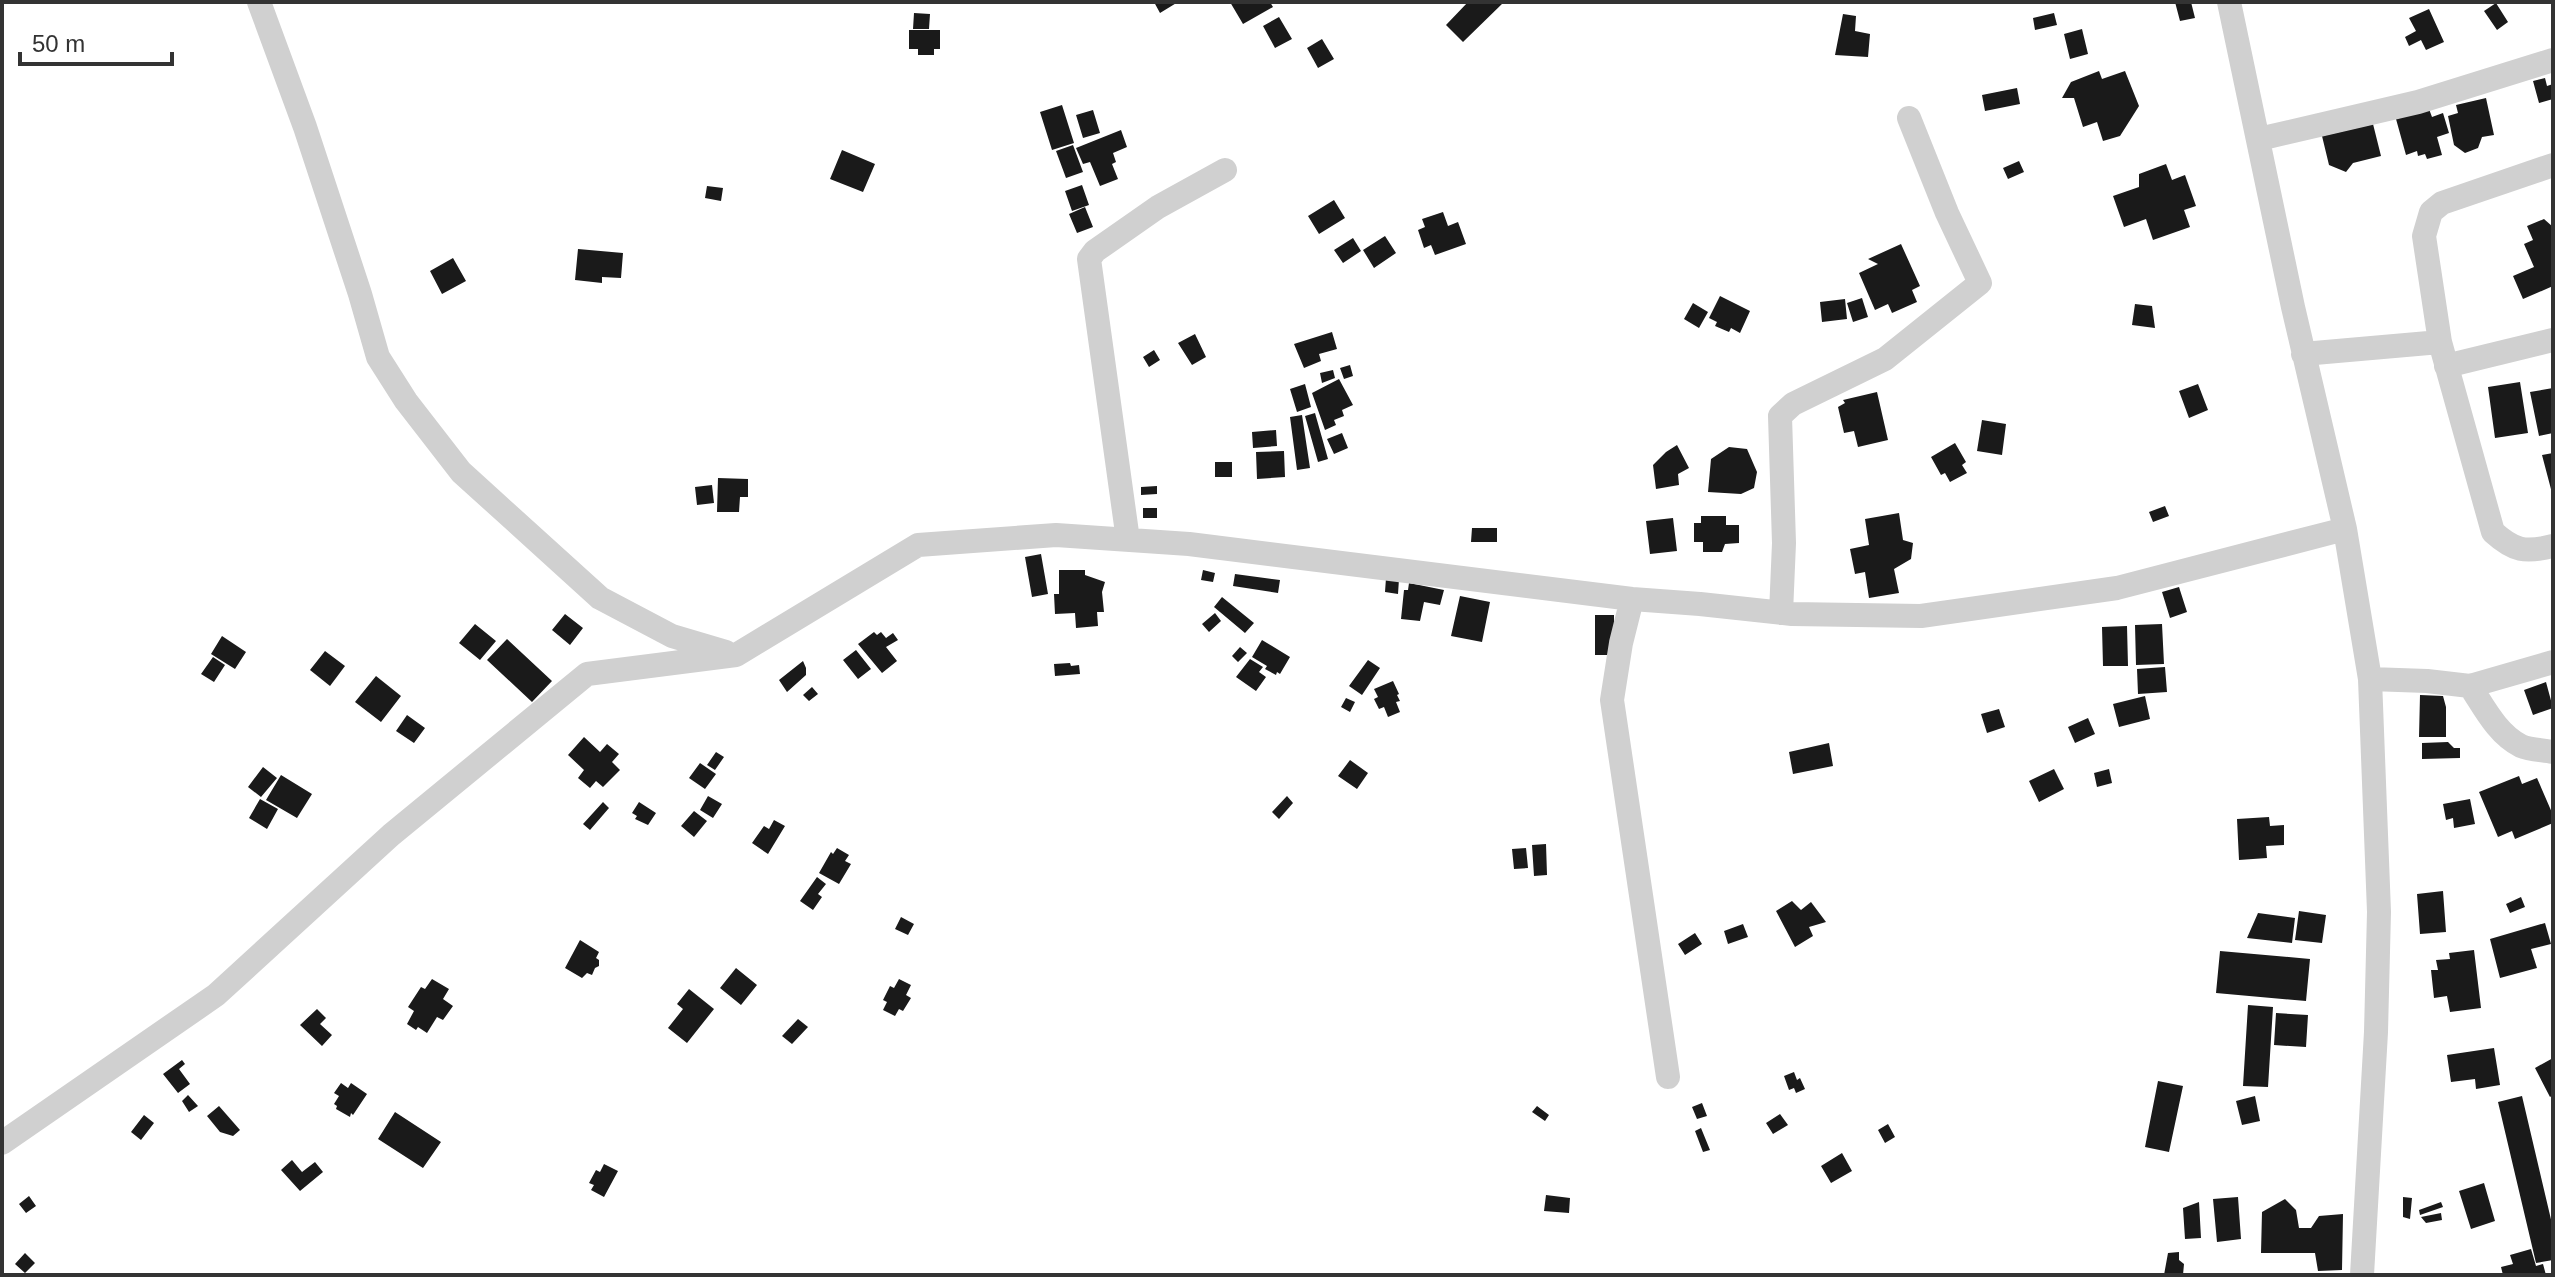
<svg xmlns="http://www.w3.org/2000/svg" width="2555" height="1277" font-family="Helvetica,sans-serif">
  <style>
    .building { fill: #1a1a1a }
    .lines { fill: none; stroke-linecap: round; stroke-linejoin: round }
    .minor { stroke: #d0d0d0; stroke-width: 24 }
  </style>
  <rect width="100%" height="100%" fill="#fff"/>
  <path class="building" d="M1154,2H1178L1160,13Z
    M1230,2H1270L1273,7L1243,24Z
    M1468,2H1504L1463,42L1446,25Z
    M2175,2H2191L2195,18L2180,21Z
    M2496,3L2508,22L2497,30L2484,11Z
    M2429,9L2444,42L2426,50L2421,40L2409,46L2405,37L2416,31L2409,18Z
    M914,13L930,14L929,29H913Z
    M2054,13L2057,25L2035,30L2033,18Z
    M1843,14L1856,16L1855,31L1870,34L1868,57L1835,55Z
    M1279,17L1292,39L1275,48L1263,26Z
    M2082,29L2088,54L2070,59L2064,34Z
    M909,30H940V49H934V55H918V49H909Z
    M1322,39L1334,59L1318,68L1307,48Z
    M2099,71L2102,79L2125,71L2139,106L2120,136L2103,141L2097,122L2083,127L2074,98H2062L2071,82Z
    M2545,78L2547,86L2553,84V99L2539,103L2533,81Z
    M2017,88L2020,104L1985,111L1982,95Z
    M2486,98L2494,135L2482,137L2478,148L2465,153L2454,145L2448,116L2458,113L2456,105Z
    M1062,105L1074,143L1052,150L1040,112Z
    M2429,109L2432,117L2443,113L2449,133L2437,137L2442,155L2427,159L2425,154L2418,156L2417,151L2406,155L2396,119Z
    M1093,110L1100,133L1083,138L1076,115Z
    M2373,124L2381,156L2353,163L2346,172L2329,165L2322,136Z
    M1121,130L1127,147L1113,153L1116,162L1112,164L1118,179L1100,186L1090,162L1083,164L1076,148Z
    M1073,145L1083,172L1066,178L1056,151Z
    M842,150L875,164L863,192L830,179Z
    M2019,161L2024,172L2008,179L2003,168Z
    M2166,164L2172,180L2185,175L2196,206L2184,210L2190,227L2153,240L2146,219L2124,227L2113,196L2139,187V174Z
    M1082,185L1089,205L1072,211L1065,191Z
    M707,186L723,188L721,201L705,198Z
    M1334,200L1345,218L1319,234L1308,216Z
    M1085,207L1093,227L1077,233L1069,214Z
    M1443,212L1448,226L1458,222L1466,244L1435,255L1431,245L1424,248L1418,230L1425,227L1422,219Z
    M2544,219L2553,227V286L2523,299L2513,276L2534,267L2524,244L2533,240L2527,226Z
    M1385,236L1396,253L1374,268L1363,250Z
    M1353,238L1361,251L1343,263L1334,250Z
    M1901,244L1920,286L1912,290L1917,302L1892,313L1888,304L1875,310L1859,273L1878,264L1868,259Z
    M578,249L623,253L621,278L602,277V283L575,280Z
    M453,258L466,281L442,294L430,271Z
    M1720,296L1750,311L1740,333L1731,328L1729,332L1715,326L1717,322L1709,318Z
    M1862,298L1868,317L1853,322L1847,303Z
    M1845,299L1847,319L1822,322L1820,302Z
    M1693,303L1708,312L1699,328L1684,319Z
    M2135,304L2152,306L2155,328L2132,325Z
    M1332,332L1337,349L1319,354L1321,361L1304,368L1294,344Z
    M1195,334L1206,357L1192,365L1178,343Z
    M1154,350L1160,360L1149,367L1143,357Z
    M1350,365L1353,376L1344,379L1340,368Z
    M1333,370L1335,378L1322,383L1320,373Z
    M1339,379L1353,405L1342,410L1344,416L1334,420L1336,425L1325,430L1312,393Z
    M2520,382L2528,433L2495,438L2488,387Z
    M1305,384L1311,407L1297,412L1290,389Z
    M2198,384L2208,410L2189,418L2179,391Z
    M2553,388V433L2539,436L2530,392Z
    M1877,392L1888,440L1858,447L1854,431L1844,433L1838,407L1845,403L1843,400Z
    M1315,413L1328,459L1318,462L1305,416Z
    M1302,415L1310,468L1297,470L1290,417Z
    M1982,420L2006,424L2002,455L1977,451Z
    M1276,430L1277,446L1253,448L1252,432Z
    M1342,433L1348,448L1334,454L1327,439Z
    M1955,443L1966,462L1962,465L1967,473L1950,482L1945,473L1941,475L1931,457Z
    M1677,445L1689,468L1678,474L1679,485L1656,489L1653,465L1666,452Z
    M1729,447L1747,449L1757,472L1754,488L1741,494L1708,492L1711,459Z
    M1284,451L1285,477L1257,479L1256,452Z
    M2553,453V493H2552L2542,455Z
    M1215,462H1232V477H1215Z
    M718,478L748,479V497H740L739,512H717Z
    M712,485L714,503L697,505L695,487Z
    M1157,486V494L1141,495V487Z
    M2165,506L2169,516L2153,522L2149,512Z
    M1143,508H1157V518H1143Z
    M1899,513L1903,540L1913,543L1911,559L1894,569L1899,593L1869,598L1865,572L1855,574L1850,549L1869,545L1865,519Z
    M1701,516H1726V525H1739V543L1725,544L1722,552H1703V542H1694V523H1701Z
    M1673,518L1677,551L1650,554L1646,521Z
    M1472,528H1497V542H1471Z
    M1041,554L1048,594L1032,597L1025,557Z
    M1059,570H1085V575L1105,582L1102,592L1104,612H1097L1098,626L1076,628L1075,613L1055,614L1054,594H1059Z
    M1203,570L1215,573L1213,582L1201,580Z
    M1235,574L1280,580L1278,593L1233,586Z
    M1386,578L1399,579L1398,594L1385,592Z
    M1409,583L1444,590L1440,605L1424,602L1420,621L1401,619L1404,590H1408Z
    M2179,587L2187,612L2170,618L2162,592Z
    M1460,596L1490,602L1482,642L1451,636Z
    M1222,597L1254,623L1245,633L1214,607Z
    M1215,613L1221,621L1209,632L1202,624Z
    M565,614L583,628L570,645L552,630Z
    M1595,615H1614V655H1595Z
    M475,624L496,641L480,660L459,643Z
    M2162,624L2164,664L2136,665L2135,625Z
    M2127,626L2128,666H2103L2102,627Z
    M874,632L877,635L881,632L886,638L893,633L898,640L886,647L897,661L882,673L858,644Z
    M222,636L246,652L235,669L211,654Z
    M507,639L552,681L532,702L487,660Z
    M1262,640L1290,657L1280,674L1277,672L1276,675L1265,669L1267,666L1252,657Z
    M1240,647L1247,653L1238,662L1232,656Z
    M856,650L871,669L858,679L843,660Z
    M325,651L345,666L330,686L310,670Z
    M213,657L225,665L214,682L201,674Z
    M1250,659L1263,667L1259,672L1266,677L1256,691L1236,677Z
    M1368,660L1380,668L1362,695L1349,686Z
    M803,661L806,668V675L787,692L779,680Z
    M1070,663L1071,666L1079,665L1080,674L1055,676L1054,664Z
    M2165,667L2167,692L2138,694L2137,669Z
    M376,676L401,696L381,722L355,702Z
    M1393,681L1399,694L1397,695L1400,701L1396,702L1400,712L1388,717L1384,707L1379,709L1374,699L1378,697L1374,689Z
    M2546,682L2553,708L2533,715L2524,690Z
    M812,687L818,694L809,701L803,695Z
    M2420,695L2443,696L2446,707V737H2419Z
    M2145,696L2150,719L2119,727L2113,704Z
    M1346,698L1355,702L1350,712L1341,707Z
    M1999,709L2005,727L1987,733L1981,714Z
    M407,715L425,728L414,743L396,731Z
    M2088,718L2095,734L2075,743L2068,727Z
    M584,737L600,752L607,744L619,754L612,762L620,770L603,787L596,781L590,788L578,778L584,770L568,755Z
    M2448,742L2454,748H2460V758L2422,759V743Z
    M1829,743L1833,766L1793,774L1789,752Z
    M716,752L724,757L715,770L707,765Z
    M1350,760L1368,773L1357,789L1338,776Z
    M700,763L716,774L705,789L689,778Z
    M263,767L277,778L261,797L248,787Z
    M2054,769L2064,789L2039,802L2029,781Z
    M2109,769L2112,783L2097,787L2094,773Z
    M281,775L312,794L297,818L266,800Z
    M2519,776L2522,784L2537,778L2553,815V823L2515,839L2512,831L2498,837L2479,792Z
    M708,796L722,804L713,818L700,810Z
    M1287,796L1293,803L1279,819L1272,812Z
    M260,799L278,809L267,829L249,818Z
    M2470,799L2475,824L2454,828L2453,818L2446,820L2443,804Z
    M603,802L609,808L590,830L583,824Z
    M639,802L656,813L648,825L635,819L637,816L632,813Z
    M694,811L707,821L694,837L681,826Z
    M2269,817L2270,826L2284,825V845L2266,846L2267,858L2239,860L2237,819Z
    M774,820L785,826L768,854L752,843L764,826L769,829Z
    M1546,844L1547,875L1534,876L1532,845Z
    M837,848L849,855L845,861L851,864L839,884L819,873L831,852L833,854Z
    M1526,848L1528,868L1514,869L1512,849Z
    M817,877L826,884L818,894L822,897L813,910L800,901Z
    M2443,891L2446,932L2420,934L2417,894Z
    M2521,897L2525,907L2510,913L2506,904Z
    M1792,901L1801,910L1811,902L1826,922L1809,927L1813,936L1795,947L1776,911Z
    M2299,911L2326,915L2322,943L2295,940Z
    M2258,913L2295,918L2292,943L2247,938Z
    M901,917L914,924L908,935L895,929Z
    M2545,923L2551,944L2531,949L2537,968L2500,978L2490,939Z
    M1743,924L1748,937L1728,944L1724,931Z
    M1695,933L1702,944L1685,955L1678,944Z
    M580,940L599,952L596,958L599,960V966L595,968L592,975L587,973L582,978L565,968Z
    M2474,950L2481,1008L2450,1012L2447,996L2434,998L2431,970H2438L2436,960L2450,959L2449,953Z
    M2220,951L2310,959L2306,1001L2216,993Z
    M736,968L757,985L741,1005L720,988Z
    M432,979L449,989L443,999L453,1006L443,1020L437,1017L427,1033L418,1027L416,1030L407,1024L414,1011L408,1007L421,987L425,989Z
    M899,979L911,985L906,995L911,998L903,1011L899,1009L895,1016L883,1010L887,1002L883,1000L890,986L894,988Z
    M689,989L714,1009L687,1043L668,1028L683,1009L677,1004Z
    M2248,1005L2273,1007L2268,1087L2243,1086Z
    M317,1009L326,1018L320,1024L332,1035L322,1046L300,1025Z
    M2276,1013L2308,1015L2306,1047L2274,1045Z
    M798,1019L808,1027L792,1044L782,1036Z
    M2494,1048L2500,1085L2476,1089L2475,1079L2451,1082L2447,1055Z
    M2553,1058V1095L2550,1097L2535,1068Z
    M182,1060L185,1064L179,1069L190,1084L178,1093L163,1074Z
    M1794,1072L1797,1080L1800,1078L1805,1089L1796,1093L1794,1088L1789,1090L1784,1076Z
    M2158,1081L2183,1086L2169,1152L2145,1147Z
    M341,1083L348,1088L351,1083L367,1094L353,1115L351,1113L350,1117L336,1109L337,1106L334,1104L339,1096L334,1093Z
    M188,1095L198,1106L189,1112L182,1101Z
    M2255,1096L2260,1121L2242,1125L2236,1101Z
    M2522,1096L2553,1228V1260L2536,1263L2498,1102Z
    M1702,1103L1707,1116L1697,1119L1692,1107Z
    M219,1106L240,1130L233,1136L220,1132L207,1116Z
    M1537,1106L1549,1115L1545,1121L1532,1112Z
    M395,1112L441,1142L423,1168L378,1139Z
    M1780,1114L1788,1125L1773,1134L1766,1123Z
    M144,1115L154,1123L141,1140L131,1132Z
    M1888,1124L1895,1137L1885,1143L1878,1130Z
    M1701,1128L1710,1150L1703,1152L1695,1131Z
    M1842,1153L1852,1171L1831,1183L1821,1166Z
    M292,1160L302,1172L315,1162L323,1172L300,1191L281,1170Z
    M604,1164L618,1171L604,1197L591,1190L594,1185L589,1183L596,1170L600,1172Z
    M2484,1183L2495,1221L2471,1229L2459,1191Z
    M1546,1195L1570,1198L1569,1213L1544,1211Z
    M29,1196L36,1206L26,1213L19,1204Z
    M2238,1197L2241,1239L2217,1242L2213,1199Z
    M2403,1197L2412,1198L2410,1219L2403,1217Z
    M2285,1199L2296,1210L2299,1228H2311L2319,1216L2343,1214L2342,1270L2318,1271L2315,1253H2261L2262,1212Z
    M2199,1202L2201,1238L2185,1239L2183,1208Z
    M2441,1202L2443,1207L2420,1215L2419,1210Z
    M2441,1213L2442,1220L2426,1223L2421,1217Z
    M2531,1249L2536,1266L2543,1264L2546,1275H2503L2501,1267L2513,1264L2510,1255Z
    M2179,1252V1260L2184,1264L2183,1275H2164L2168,1253Z
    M25,1253L35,1263L25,1273L15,1264Z"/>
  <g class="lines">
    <path class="minor" d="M259,2L305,127L360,294L378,357L406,401L461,472L600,598L672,636L726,652
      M2229,2L2293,307L2345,529L2370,679L2379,912L2376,1032L2362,1275
      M2259,139L2418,102L2553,60
      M2553,165L2442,203L2431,212L2424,236L2440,342L2493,532C2514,551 2525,553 2553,546
      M2303,354L2440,342
      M2446,366L2553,340
      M1128,540L1089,259L1095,251L1158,207L1225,170
      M1632,599L1621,643L1612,700L1668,1077
      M1781,613L1784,543L1780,416L1793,404L1885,359L1980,283L1947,213L1909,118
      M2370,679L2427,681L2470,686L2553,662
      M2470,686C2484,707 2497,734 2521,746C2530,750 2543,750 2553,752
      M2,1143L216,995L391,835L587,674L736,655L918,545L1056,535L1189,544L1632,599L1700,604L1792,614L1921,616L2117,588L2345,529"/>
  </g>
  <rect width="2555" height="1277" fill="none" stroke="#333333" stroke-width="8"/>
  <path d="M20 52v12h152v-12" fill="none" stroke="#333333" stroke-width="4"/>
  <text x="32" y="52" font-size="24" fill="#333333" stroke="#ffffff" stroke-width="6" paint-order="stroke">50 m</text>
</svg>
